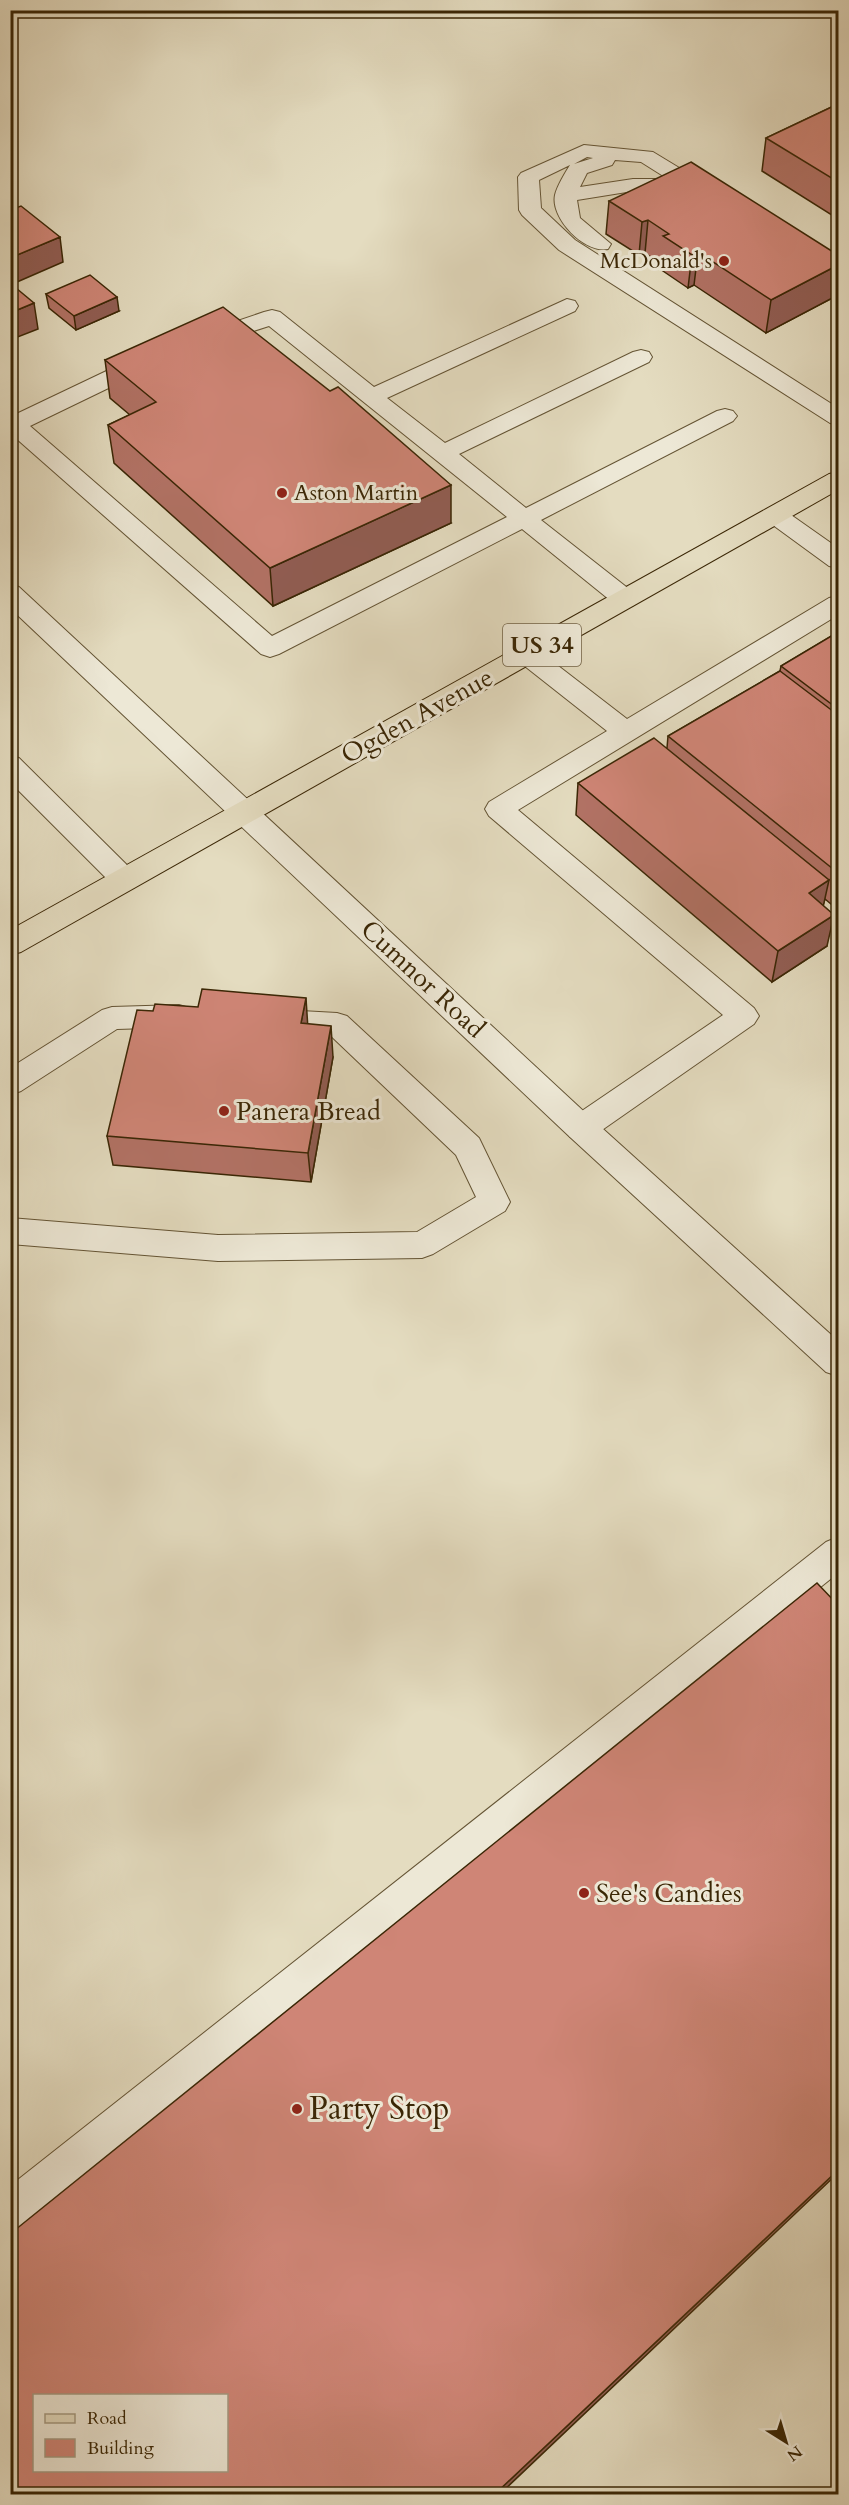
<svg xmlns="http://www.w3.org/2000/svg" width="849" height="2505" font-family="Cardo,serif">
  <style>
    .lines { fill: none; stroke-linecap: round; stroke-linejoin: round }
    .service-casing { stroke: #645434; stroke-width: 2 }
    .minor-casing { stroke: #645434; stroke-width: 2 }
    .primary-casing { stroke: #3a2605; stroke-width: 2 }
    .service { fill: #ede8d6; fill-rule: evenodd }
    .minor { fill: #ede8d6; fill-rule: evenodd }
    .primary { fill: #e4dcc0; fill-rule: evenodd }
    .wall { fill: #b27265; stroke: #3a2605; stroke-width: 1.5 }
    .shaded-wall { fill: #915d53; stroke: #3a2605; stroke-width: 1.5 }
    .building { fill: #cf8576; stroke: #3a2605; stroke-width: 1.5; fill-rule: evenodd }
    .poi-dot { fill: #8f2418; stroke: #ede8d6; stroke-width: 2 }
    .labels { text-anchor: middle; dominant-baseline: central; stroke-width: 6; stroke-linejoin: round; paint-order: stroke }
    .far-poi-label { font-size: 22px; fill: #3a2605; stroke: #ede8d6; text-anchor: end }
    .shield { fill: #ede8d6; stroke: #706044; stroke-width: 1.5 }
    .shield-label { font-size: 24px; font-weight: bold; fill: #3a2605 }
    .street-label { font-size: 26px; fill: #3a2605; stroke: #ede8d6 }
    .poi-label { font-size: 26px; fill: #3a2605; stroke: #ede8d6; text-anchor: start }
    .near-poi-label { font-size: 32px; fill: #3a2605; stroke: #ede8d6; text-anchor: start }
  </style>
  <rect width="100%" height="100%" fill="#e4dcc0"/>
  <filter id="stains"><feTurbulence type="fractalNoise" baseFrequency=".00333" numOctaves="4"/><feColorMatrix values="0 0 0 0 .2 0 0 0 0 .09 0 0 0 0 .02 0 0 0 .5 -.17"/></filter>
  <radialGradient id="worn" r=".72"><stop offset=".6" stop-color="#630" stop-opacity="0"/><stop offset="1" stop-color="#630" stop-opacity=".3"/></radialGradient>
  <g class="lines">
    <defs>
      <path id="service" d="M584,145L653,152L714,189L718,193L714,197C699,201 687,190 674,182L672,188L633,191L577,200L580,218L611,244L608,249C585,254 550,218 555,195C557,186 565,173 570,165L539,180L541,208L575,240L838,408V425L830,423L559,250L522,215L519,210L518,177L521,173ZM587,157L593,158L574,164ZM615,160L641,162L668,179H633L580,187L587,173L612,165Z
        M567,299L575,301L578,306L575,311L387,398L445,443L633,352L641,350L649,352L652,357L649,362L459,454L526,508L717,411L725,409L733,411L737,416L733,421L541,520L634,593L638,599L634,605L625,607L616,605L522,529L279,654L270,657L261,654L10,433V417L138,356L146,354L154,356L157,361L154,366L30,426L272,636L507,517L269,326L207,346L199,344L196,339L199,334L264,312L272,310L280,312L374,387Z
        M775,507L784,510L838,548V568L829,566L766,520L763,515L766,510Z
        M838,596V615L518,810L754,1008L759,1016L754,1024L592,1137L581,1140L570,1137L566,1128L570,1119L723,1015L489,816L485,809L489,802L607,731L517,660L513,654L517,648L526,645L535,648L627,719L829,598Z
        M10,756L19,758L135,873L139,880L135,887L125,890L115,887L10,782Z
        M179,1005L189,1008L194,1016L189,1024L179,1027L117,1029L21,1091L10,1095V1068L102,1010L112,1007Z
        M265,1009L337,1013L347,1016L479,1138L510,1202L505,1211L433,1254L422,1258L218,1261L10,1244V1218L218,1235L417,1232L476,1197L456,1155L330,1035L265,1031L255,1028L250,1020L255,1012Z
        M838,1537V1573L24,2226L10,2232V2186L826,1542Z"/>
      <path id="minor" d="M10,584L19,587L592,1119L838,1341V1376L826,1372L570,1137L10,608Z"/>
      <path id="primary" d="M838,472V490L21,952L10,955V930L829,474Z"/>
    </defs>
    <use href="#service" class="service-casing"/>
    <use href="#minor" class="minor-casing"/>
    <use href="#primary" class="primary-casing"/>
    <use href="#service" class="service"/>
    <use href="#minor" class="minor"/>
    <use href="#primary" class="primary"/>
  </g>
  <path class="wall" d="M838,104V219L762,171L766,138Z
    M609,201L838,255V295L766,333L694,285L688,288L660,269L661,264L645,253L639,255L606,234Z
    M46,294L119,311L76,330L49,308Z
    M105,360L451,523L273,606L114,463L108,425L130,415L110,398Z
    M838,632V910L825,899L823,905L827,946L772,982L576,815L578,783L667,748L668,736L780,671L781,666Z
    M308,1024L333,1057L311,1182L113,1165L107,1136Z"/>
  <path class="shaded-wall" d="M648,220L645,253L639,255L642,222Z
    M60,237L63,262L10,285V258Z
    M698,252L694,285L688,288L692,255Z
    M838,265V295L766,333L771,300Z
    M117,297L119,311L76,330L74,316Z
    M34,303L38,329L10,340V313Z
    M451,485V523L273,606L270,568Z
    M829,880L822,912L809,893Z
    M834,915L827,946L772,982L778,951Z
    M306,998L308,1029L301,1023Z
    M331,1026L333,1057L311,1182L308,1153Z
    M838,2170V2173L500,2494H495Z"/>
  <path class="building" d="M838,104V182L766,138Z
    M691,162L838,255V265L771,300L698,252L692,255L663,236L669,234L648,220L642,222L609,201Z
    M21,206L60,237L10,258V210Z
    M90,275L117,297L74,316L46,294Z
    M10,283L34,303L10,313Z
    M223,307L330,391L338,387L451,485L270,568L108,425L156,402L105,360Z
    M838,632V709L781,666Z
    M780,671L838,715V873L668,736Z
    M654,738L829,880L809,893L834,915L778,951L578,783Z
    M202,989L306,998L301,1023L331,1026L308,1153L107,1136L137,1010L153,1011L155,1004L198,1007Z
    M817,1583L838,1605V2170L495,2494H10V2234ZM34,2396H226V2470H34Z"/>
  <g class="poi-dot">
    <circle cx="724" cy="261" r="6"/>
    <circle cx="282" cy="493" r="6"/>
    <circle cx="224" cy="1111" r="6"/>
    <circle cx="584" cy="1893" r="6"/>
    <circle cx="297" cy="2109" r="6"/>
  </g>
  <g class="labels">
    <g class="far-poi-label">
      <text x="712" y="261">McDonald's</text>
      <text x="294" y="493" text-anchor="start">Aston Martin</text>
    </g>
    <rect class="shield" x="503" y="624" width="78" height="42" rx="4.5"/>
    <g class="shield-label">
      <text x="542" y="645">US 34</text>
    </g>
    <g class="street-label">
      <text transform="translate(417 716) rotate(-29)">Ogden Avenue</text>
      <text transform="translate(423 979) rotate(43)">Cumnor Road</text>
    </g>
    <g class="poi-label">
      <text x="236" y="1111">Panera Bread</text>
      <text x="596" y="1893">See's Candies</text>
    </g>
    <g class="near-poi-label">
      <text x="309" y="2109">Party Stop</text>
    </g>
  </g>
  <rect width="849" height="2505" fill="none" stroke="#e4dcc0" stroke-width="36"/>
  <rect x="12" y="12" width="825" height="2481" fill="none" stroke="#3a2605" stroke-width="3"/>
  <rect x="18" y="18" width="813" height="2469" fill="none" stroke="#3a2605" stroke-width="1.5"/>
  <rect x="33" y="2394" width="195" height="78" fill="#ede8d6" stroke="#a59a82" stroke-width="1.5"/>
  <rect x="45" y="2414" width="30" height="9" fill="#e4dcc0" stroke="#a59a82" stroke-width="1.5"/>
  <text x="87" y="2424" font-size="18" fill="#3a2605">Road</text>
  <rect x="45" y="2439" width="30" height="18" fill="#cf8576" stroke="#a59a82" stroke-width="1.5"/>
  <text x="87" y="2454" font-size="18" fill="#3a2605">Building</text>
  <g transform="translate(786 2442) rotate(143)" stroke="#ede8d6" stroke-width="4.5" paint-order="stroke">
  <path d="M0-4.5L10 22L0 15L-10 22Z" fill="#3a2605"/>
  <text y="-9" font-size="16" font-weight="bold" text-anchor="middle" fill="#3a2605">N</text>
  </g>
  <rect width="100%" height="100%" filter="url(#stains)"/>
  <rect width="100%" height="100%" fill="url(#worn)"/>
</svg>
